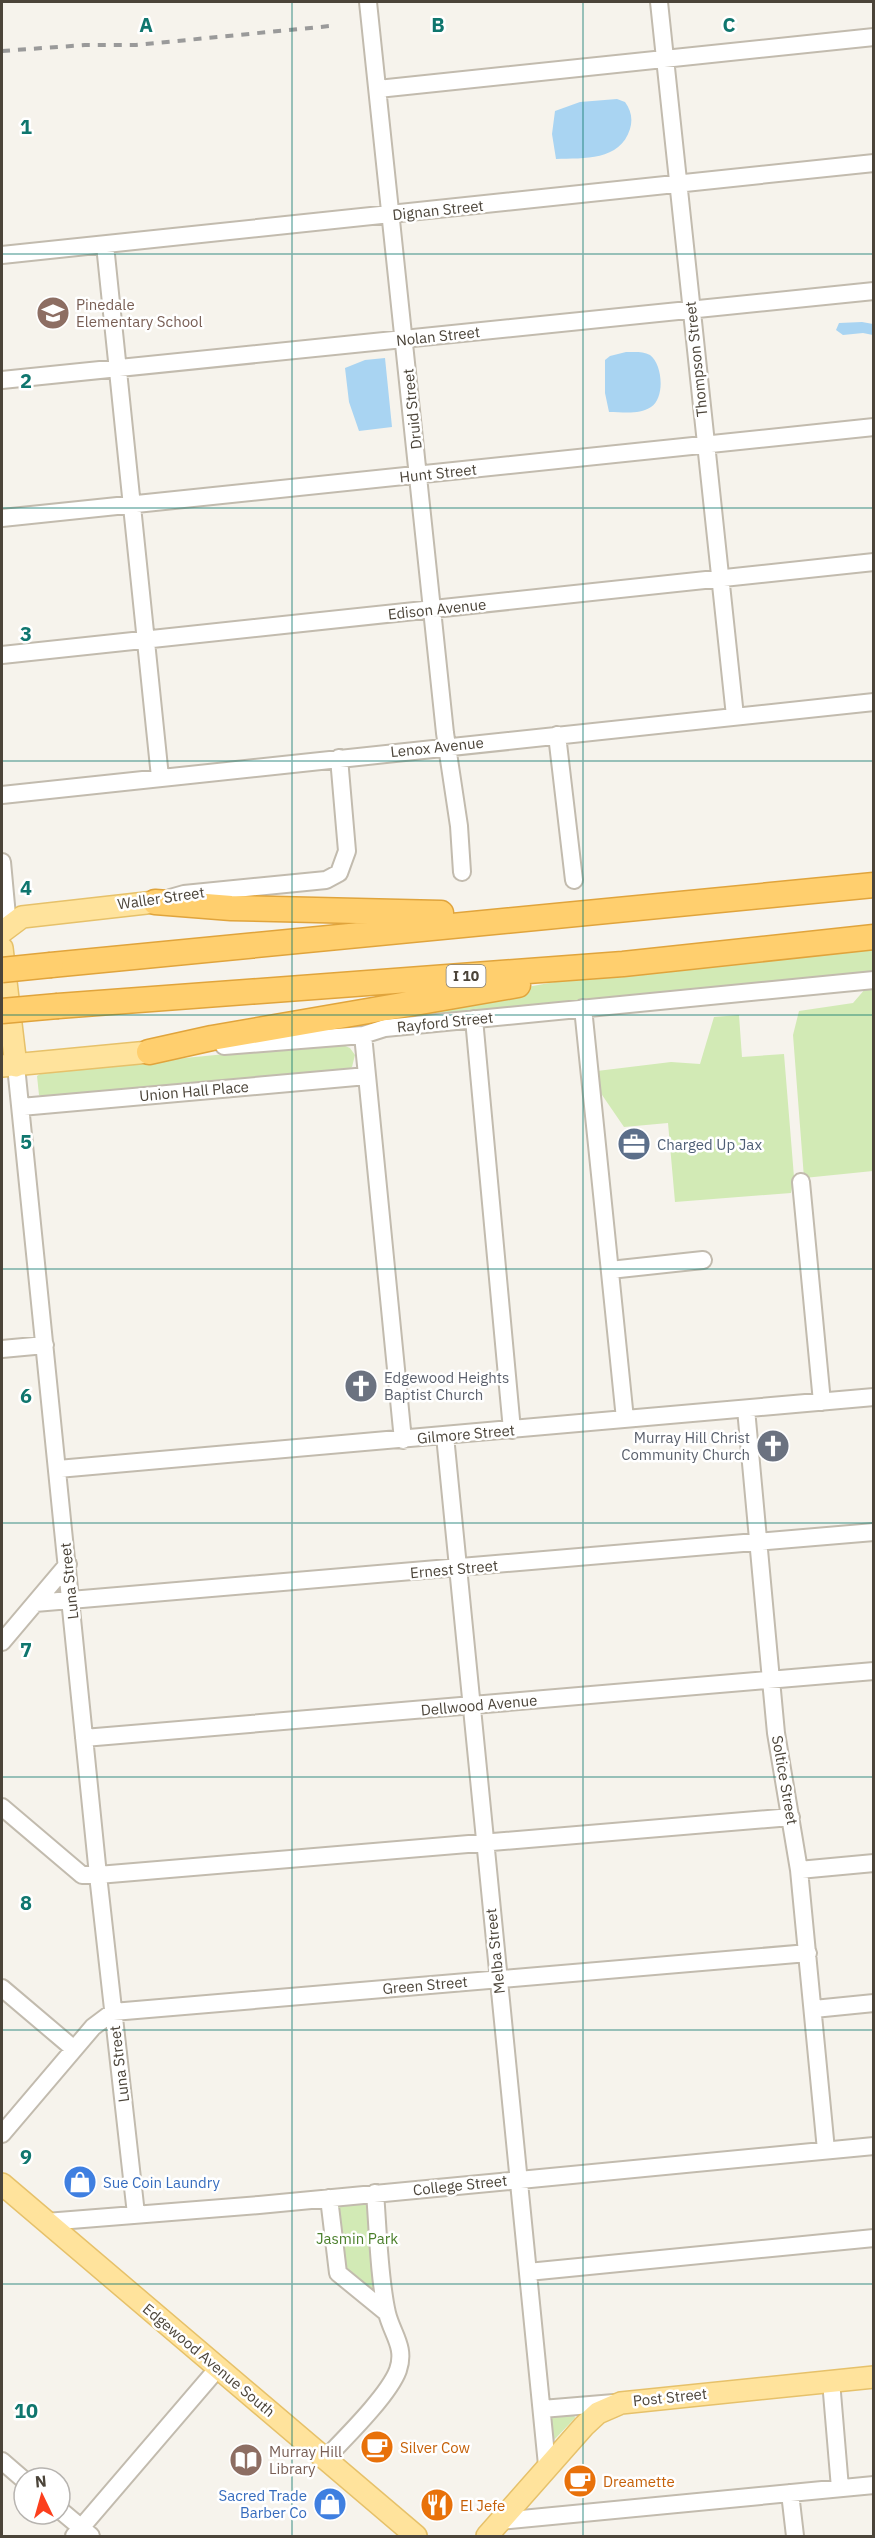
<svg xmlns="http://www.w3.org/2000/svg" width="875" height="2538" font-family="'IBM Plex Sans',sans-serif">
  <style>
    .green { fill: #d2eab5 }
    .water { fill: #a9d4f2 }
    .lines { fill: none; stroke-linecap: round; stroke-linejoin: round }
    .minor-casing { stroke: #c2bbae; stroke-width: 20 }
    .major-casing { stroke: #e6c16a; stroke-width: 24 }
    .highway-casing { stroke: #e0a43c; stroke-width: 27 }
    .minor { stroke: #fff; stroke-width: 16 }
    .major { stroke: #ffe39c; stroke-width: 21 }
    .highway { stroke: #ffcf6e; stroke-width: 24 }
    .rail { stroke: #9a9a9a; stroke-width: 4; stroke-dasharray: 8 8; stroke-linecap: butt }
    .highway-bridge-casing { stroke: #e0a43c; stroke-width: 27; stroke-linecap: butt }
    .highway-bridge { stroke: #ffcf6e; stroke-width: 24 }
    .grid { fill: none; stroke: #0f766e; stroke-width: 1.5; stroke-opacity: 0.55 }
    .labels { text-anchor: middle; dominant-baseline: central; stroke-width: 5; stroke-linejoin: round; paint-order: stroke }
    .shield { fill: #fff; stroke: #817c74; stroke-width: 1.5 }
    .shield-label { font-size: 14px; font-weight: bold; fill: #4b4439 }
    .street-label { font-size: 15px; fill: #4b4439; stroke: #fff }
    .education-label { font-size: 15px; fill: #785e54; stroke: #fff; text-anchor: start }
    .service-label { font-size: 15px; fill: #4e5e75; stroke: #fff; text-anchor: start }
    .worship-label { font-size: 15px; fill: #5b616d; stroke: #fff; text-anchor: start }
    .shop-label { font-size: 15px; fill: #366cbe; stroke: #fff; text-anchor: start }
    .park-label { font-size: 15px; fill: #4a7f2a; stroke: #fff }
    .food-label { font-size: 15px; fill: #c56008; stroke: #fff; text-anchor: start }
    .grid-label { font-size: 20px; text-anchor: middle; font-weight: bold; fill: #0f766e; stroke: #fff; stroke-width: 5; stroke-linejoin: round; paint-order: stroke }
  </style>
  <rect width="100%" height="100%" fill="#f6f3ec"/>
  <path class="green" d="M873,945V972L357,1030L296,1029L637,967Z
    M873,987V1171L804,1178L793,1035L799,1011L853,1003L866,988Z
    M739,1015L742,1057L784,1054L794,1177L791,1193L675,1202L668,1123L624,1127L600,1092L597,1071L671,1062L700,1064L714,1017Z
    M338,1043L350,1048L355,1055L352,1067L345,1071L46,1098L39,1095L37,1076L43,1072Z
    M370,2200L380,2301L343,2273L336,2203Z
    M556,2413L574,2414L575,2418L554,2440L550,2437L549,2417Z"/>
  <path class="water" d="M617,99L625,102C631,110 633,119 630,129C620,161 584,158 556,159L552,134L555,111L580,102Z
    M862,322L873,324V335L863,333L843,335L836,330L839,323Z
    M626,352C634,352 643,351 650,355C663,365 665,398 651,407C639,415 623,412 609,412L605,393V360L610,356Z
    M385,358L392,427L359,431L349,402L345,368L365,360Z"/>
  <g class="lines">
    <defs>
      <path id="minor" d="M368,2L445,733L459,826L462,872
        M659,2L735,716
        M378,89L874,37
        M105,245L160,777
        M2,255L874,163
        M2,380L874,291
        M2,518L874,427
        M2,655L874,562
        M557,735L574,880
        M2,795L874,702
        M2,862L7,916L2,930
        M170,898L184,894L326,880L339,873L347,851L339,758
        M583,1008L625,1419
        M474,1019L512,1430
        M363,1035L403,1440
        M224,1046L363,1035L385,1028L874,980
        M16,1066L98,1875L136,2214
        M21,1107L367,1076
        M801,1182L822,1402
        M610,1270L703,1260
        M2,1349L45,1345
        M746,1409L771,1680L776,1733L799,1870L826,2150
        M445,1436L547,2465
        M58,1469L874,1397
        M35,1603L874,1532
        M2,1642L68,1564
        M84,1738L874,1671
        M2,1807L82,1875H98L791,1817
        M799,1870L874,1863
        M2,1988L74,2049
        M814,2009L874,2003
        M2,2134L93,2027L113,2012L808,1953
        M329,2198L338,2273L387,2313
        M46,2222L259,2205L874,2146
        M528,2272L874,2238
        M831,2381L840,2488
        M542,2409L614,2403
        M325,2459C344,2439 389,2395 398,2370C406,2347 392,2334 387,2313C379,2279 378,2229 375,2193
        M2,2461L24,2480
        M790,2493L795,2536
        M60,2510L91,2536
        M500,2521L874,2485
        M74,2536L218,2368"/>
      <path id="major" d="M2,932L22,917L155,902
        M2,948L16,1066
        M2,1066L149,1052
        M2,2184L416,2536
        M487,2536L584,2426L598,2413L621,2403L874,2377"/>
      <path id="highway" d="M155,902L231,908L441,913
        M51,965L874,885
        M58,1006L623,964L874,937
        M149,1052L212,1038L518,985"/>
    </defs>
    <use href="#minor" class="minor-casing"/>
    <use href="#major" class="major-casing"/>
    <use href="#highway" class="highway-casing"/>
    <use href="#minor" class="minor"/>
    <use href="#major" class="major"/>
    <use href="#highway" class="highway"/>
    <path class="rail" d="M2,51L85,45H136L330,26"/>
    <defs>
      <path id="highway-bridge" d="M2,970L51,965
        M2,1011L58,1006"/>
    </defs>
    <use href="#highway-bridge" class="highway-bridge-casing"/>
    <use href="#highway-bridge" class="highway-bridge"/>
  </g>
  <path class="grid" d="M292,2V2536M583,2V2536M2,254H874M2,508H874M2,761H874M2,1015H874M2,1269H874M2,1523H874M2,1777H874M2,2030H874M2,2284H874"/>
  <defs>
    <symbol id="school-disc" viewBox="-11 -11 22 22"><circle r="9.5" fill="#8d6e63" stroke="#fff"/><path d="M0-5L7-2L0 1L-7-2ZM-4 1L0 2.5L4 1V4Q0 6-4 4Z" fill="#fff"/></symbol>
    <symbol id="office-disc" viewBox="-11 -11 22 22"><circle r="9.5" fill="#5c6f8a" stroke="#fff"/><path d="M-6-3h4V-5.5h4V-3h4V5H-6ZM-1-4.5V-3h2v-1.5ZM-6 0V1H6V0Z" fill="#fff"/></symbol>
    <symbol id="church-disc" viewBox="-11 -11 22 22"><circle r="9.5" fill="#6b7280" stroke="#fff"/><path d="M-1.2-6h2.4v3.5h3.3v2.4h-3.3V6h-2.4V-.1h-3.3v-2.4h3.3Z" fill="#fff"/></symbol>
    <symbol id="shop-disc" viewBox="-11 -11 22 22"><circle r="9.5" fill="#3f7fe0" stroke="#fff"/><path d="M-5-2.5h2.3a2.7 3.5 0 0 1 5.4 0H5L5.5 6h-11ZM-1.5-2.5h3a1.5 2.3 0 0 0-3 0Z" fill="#fff"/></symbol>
    <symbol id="cafe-disc" viewBox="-11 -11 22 22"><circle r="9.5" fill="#e8710a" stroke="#fff"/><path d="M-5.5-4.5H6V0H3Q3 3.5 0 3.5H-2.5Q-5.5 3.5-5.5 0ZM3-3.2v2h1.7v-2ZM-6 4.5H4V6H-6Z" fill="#fff"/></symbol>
    <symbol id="library-disc" viewBox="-11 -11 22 22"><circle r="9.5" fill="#8d6e63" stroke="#fff"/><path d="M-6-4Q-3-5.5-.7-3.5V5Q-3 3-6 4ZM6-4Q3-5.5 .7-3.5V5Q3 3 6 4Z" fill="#fff"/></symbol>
    <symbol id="restaurant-disc" viewBox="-11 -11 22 22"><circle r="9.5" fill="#e8710a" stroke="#fff"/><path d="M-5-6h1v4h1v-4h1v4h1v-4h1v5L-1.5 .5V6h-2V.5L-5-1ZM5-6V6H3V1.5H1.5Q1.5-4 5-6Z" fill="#fff"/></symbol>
  </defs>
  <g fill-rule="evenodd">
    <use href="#school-disc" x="34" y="294" width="38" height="38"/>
    <use href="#office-disc" x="615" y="1125" width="38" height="38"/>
    <use href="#church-disc" x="342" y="1367" width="38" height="38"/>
    <use href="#church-disc" x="754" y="1427" width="38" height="38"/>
    <use href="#shop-disc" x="61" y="2163" width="38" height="38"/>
    <use href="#cafe-disc" x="358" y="2428" width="38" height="38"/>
    <use href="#library-disc" x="227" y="2441" width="38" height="38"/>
    <use href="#cafe-disc" x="561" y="2462" width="38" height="38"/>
    <use href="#shop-disc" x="311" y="2485" width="38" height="38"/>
    <use href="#restaurant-disc" x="418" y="2486" width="38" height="38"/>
  </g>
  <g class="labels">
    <rect class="shield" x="446.5" y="965" width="39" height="22" rx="4.5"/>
    <g class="shield-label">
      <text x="466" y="976">I 10</text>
    </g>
    <g class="street-label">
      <text transform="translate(438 210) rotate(-6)">Dignan Street</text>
      <text transform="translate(438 336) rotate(-6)">Nolan Street</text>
      <text transform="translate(696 359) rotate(-96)">Thompson Street</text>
      <text transform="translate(412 409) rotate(-96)">Druid Street</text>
      <text transform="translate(438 473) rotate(-6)">Hunt Street</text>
      <text transform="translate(437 609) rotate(-6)">Edison Avenue</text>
      <text transform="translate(437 747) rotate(-6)">Lenox Avenue</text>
      <text transform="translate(161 898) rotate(-8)">Waller Street</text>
      <text transform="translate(445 1022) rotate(-6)">Rayford Street</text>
      <text transform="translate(194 1091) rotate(-5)">Union Hall Place</text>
      <text transform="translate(466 1434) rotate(-5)">Gilmore Street</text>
      <text transform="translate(454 1569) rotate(-5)">Ernest Street</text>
      <text transform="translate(69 1581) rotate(-96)">Luna Street</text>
      <text transform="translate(479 1705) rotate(-5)">Dellwood Avenue</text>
      <text transform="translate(785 1780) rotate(80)">Soltice Street</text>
      <text transform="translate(495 1951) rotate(-96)">Melba Street</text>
      <text transform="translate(425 1985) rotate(-5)">Green Street</text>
      <text transform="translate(119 2064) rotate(-97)">Luna Street</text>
      <text transform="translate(460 2185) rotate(-6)">College Street</text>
      <text transform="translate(209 2360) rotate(40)">Edgewood Avenue South</text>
      <text transform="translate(670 2397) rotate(-6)">Post Street</text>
    </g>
    <g class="education-label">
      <text x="76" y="304">Pinedale<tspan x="76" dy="17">Elementary School</tspan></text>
      <text x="269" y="2451">Murray Hill<tspan x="269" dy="17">Library</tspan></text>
    </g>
    <g class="service-label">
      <text x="657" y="1144">Charged Up Jax</text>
    </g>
    <g class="worship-label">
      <text x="384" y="1377">Edgewood Heights<tspan x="384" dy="17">Baptist Church</tspan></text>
      <text x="750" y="1437" text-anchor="end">Murray Hill Christ<tspan x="750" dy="17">Community Church</tspan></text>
    </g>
    <g class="shop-label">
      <text x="103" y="2182">Sue Coin Laundry</text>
      <text x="307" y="2495" text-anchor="end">Sacred Trade<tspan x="307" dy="17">Barber Co</tspan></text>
    </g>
    <g class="park-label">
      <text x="357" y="2238">Jasmin Park</text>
    </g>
    <g class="food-label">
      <text x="400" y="2447">Silver Cow</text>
      <text x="603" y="2481">Dreamette</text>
      <text x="460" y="2505">El Jefe</text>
    </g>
  </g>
  <g class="grid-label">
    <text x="146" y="32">A</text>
    <text x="438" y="32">B</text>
    <text x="729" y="32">C</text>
    <text x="26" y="134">1</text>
    <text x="26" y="388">2</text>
    <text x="26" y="641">3</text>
    <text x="26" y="895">4</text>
    <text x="26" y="1149">5</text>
    <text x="26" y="1403">6</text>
    <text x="26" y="1657">7</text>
    <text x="26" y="1910">8</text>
    <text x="26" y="2164">9</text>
    <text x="26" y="2418">10</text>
  </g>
  <rect width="875" height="2538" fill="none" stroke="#4b4439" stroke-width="6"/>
  <g transform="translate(42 2496) rotate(355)"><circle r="28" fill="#ffffff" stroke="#b7b4b0" stroke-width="1.5"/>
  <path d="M0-4.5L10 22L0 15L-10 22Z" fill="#fc3f1d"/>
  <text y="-9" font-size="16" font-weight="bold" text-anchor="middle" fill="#4b4439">N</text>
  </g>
</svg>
